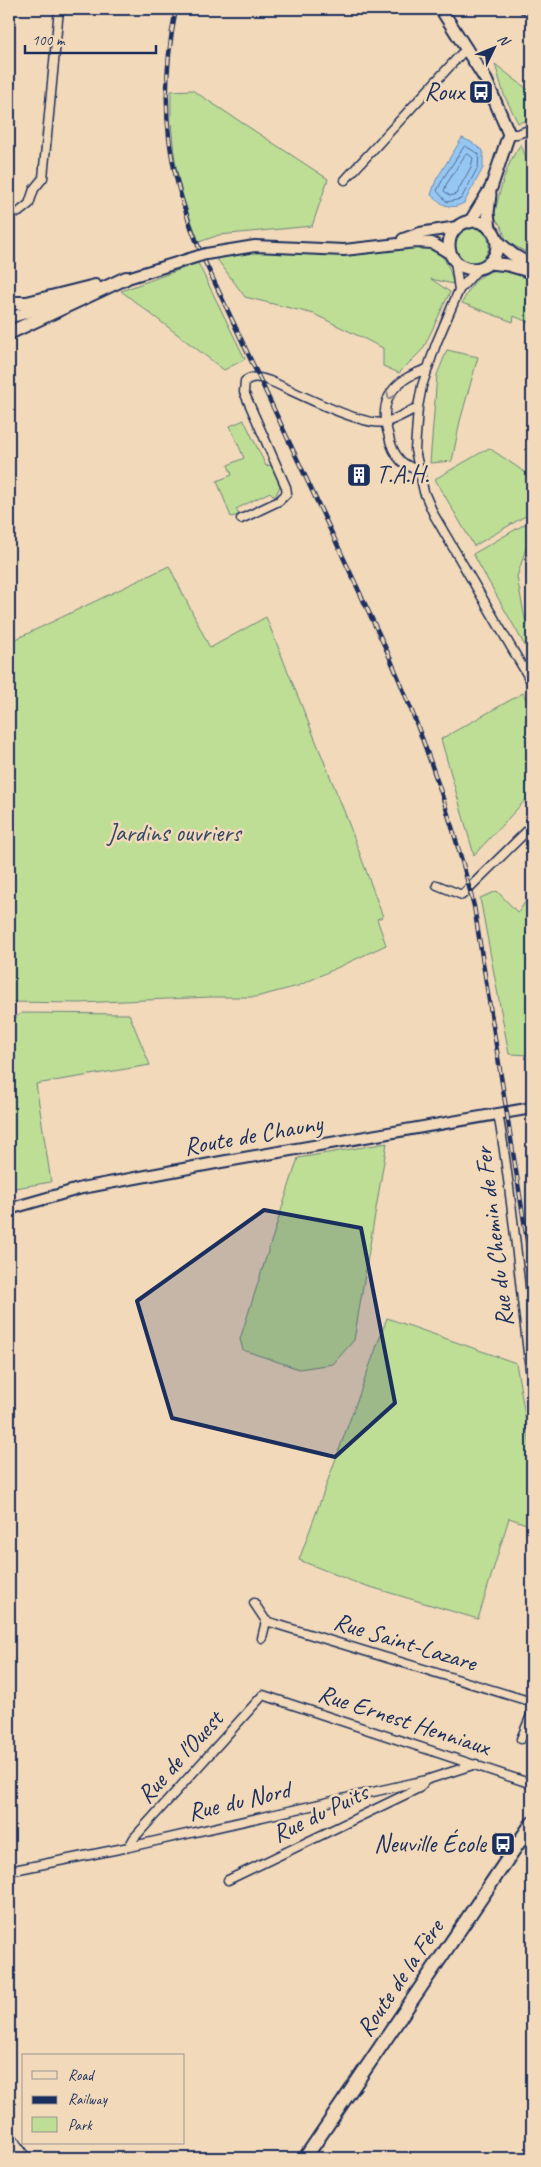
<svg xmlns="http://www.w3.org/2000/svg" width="541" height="2167" font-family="Caveat,sans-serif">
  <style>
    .green { fill: #bedd95; stroke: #6c867a }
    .water { fill: #96c7f2; stroke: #658ab7 }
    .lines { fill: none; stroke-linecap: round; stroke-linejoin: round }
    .shore { stroke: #4c6c99; stroke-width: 1 }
    .minor-casing { stroke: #1b2f5e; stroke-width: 11 }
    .tertiary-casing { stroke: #1b2f5e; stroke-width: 14 }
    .secondary-casing { stroke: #1b2f5e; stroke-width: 15 }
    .primary-casing { stroke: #1b2f5e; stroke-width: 16 }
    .minor { stroke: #f1d9b9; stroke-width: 8 }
    .tertiary { stroke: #f1d9b9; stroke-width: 10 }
    .secondary { stroke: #f1d9b9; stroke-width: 11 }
    .primary { stroke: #f1d9b9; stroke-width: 12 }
    .rail-casing { stroke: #1b2f5e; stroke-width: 4.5 }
    .rail { stroke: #f1d9b9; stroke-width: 2.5; stroke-dasharray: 8; stroke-linecap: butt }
    .tertiary-bridge-casing { stroke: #1b2f5e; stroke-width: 14; stroke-linecap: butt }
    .tertiary-bridge { stroke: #f1d9b9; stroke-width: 10 }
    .oneway { stroke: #86848c }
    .marked { fill: #1b2f5e; fill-opacity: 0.2; stroke: #1b2f5e; stroke-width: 4; stroke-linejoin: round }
    .labels { text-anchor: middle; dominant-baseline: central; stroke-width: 5; stroke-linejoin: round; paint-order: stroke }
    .poi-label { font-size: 25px; fill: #1b2f5e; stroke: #f1d9b9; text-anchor: end }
    .park-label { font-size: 25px; fill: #334966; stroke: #f1d9b9 }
    .street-label { font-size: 25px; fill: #1b2f5e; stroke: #f1d9b9 }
  </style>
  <rect width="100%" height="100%" fill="#f1d9b9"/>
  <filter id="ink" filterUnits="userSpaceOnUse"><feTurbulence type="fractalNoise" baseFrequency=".02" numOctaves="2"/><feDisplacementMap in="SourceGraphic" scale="10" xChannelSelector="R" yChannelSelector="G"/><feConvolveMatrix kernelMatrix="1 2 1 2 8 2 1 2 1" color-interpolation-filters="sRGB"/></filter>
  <g filter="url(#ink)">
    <path class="green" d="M495,64L532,93V119L518,123L504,95Z
      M192,90L328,179L312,226L219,235L199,242C193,224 184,205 180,187C173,155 170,123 171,91Z
      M521,144L532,175V255L507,242L501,226L494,216C500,191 505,165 521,144Z
      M455 245a17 17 0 1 1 34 0a17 17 0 1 1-34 0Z
      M429,246C445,255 450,267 453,284L431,279L450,292L423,349L399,373L383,366V348L314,314L245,297L217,259L226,253L291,251L362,254Z
      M198,263L245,359L224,370L121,291Z
      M506,266L532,275V324L514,316L513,322L462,303C475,277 479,275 506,266Z
      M447,350L478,357L460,421L452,461L430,463L437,375Z
      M244,420L266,466L271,465L273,467L280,486L275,497L270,492L236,509L239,515L231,517L217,481L232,475L228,465L244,458L230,426Z
      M489,448L532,477V512L474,546L435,479Z
      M532,520V538L528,542L517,577L525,619L532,631V658L473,554Z
      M169,566L210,648L266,617L346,816L383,917L377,919L386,945L298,986L256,997H211L80,1003L9,1002V775L14,773L9,762V630L14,640Z
      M523,693L532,710V793L474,855L441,739Z
      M497,891L518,913L527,899L532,904V1055L509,1054L480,898Z
      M21,1013L129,1014L150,1065L36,1084L51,1182L9,1189V1024Z
      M387,1143L354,1340L333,1364L299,1369L243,1350L240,1339L298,1158Z
      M387,1318L516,1363L532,1456V1526L509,1518L478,1619L357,1583L299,1560Z"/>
    <path class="water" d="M462,138L471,142L483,151V168L464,203C449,211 442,204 431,195L436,180Z"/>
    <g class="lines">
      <path class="shore" d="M465,146L479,154L478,167L461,199L447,202L437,191L444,177Z
        M468,154L473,158L471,167L456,194L450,196L444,191L446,185L465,155Z"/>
      <defs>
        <path id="minor" d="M524,9L532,10
          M509,134H517L532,129
          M345,180L461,54L468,49
          M19,212L29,204L34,189L43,178L59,9
          M455,261L459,290
          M478,269L459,290L436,344L422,386L418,407L415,450L424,492L434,515L532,683
          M418,472C413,468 406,465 401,461C394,454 390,443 388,433C377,398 396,379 427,369
          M241,519L279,501L287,493L286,487L244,392L245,381C254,375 260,378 270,381C293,391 364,428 386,422C397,419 408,412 418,407
          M437,885L462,895L532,826
          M498,1113C514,1203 520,1295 532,1385
          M254,1603L266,1621L262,1638
          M266,1621L532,1702
          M521,1739L532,1713
          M129,1847L134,1838L263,1695L532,1784
          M9,1871L129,1847L426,1780L476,1764
          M228,1880L419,1788L426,1780"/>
        <path id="tertiary" d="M403,239L420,233L457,227
          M206,254L255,246L344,250L416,242L432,243L451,254
          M121,280L199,256
          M9,318L70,299
          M9,1209L82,1188L221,1162L532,1108"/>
        <path id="secondary" d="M441,9L486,80L509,134L491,188L470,222
          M490,194L488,213L490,229
          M449 245a24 24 0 1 1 48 0a24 24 0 1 1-48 0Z
          M496,240L512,254L532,266
          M489,263L508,265L532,272"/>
        <path id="primary" d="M9,303H27L95,286
          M9,333L126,278
          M9,2137L24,2158
          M305,2158L532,1823"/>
      </defs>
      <use href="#minor" class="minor-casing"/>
      <use href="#tertiary" class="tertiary-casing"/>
      <use href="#secondary" class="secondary-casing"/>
      <use href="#primary" class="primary-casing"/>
      <use href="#minor" class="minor"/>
      <use href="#tertiary" class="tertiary"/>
      <use href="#secondary" class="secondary"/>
      <use href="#primary" class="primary"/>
      <defs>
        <path id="rail" d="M176,9C157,103 167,177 206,264L387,651C423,734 452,818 474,906L532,1272"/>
      </defs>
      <use href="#rail" class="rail-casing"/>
      <use href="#rail" class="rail"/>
      <defs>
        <path id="tertiary-bridge" d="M199,256L206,254"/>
      </defs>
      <use href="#tertiary-bridge" class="tertiary-bridge-casing"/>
      <use href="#tertiary-bridge" class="tertiary-bridge"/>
    </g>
    <defs><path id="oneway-chevron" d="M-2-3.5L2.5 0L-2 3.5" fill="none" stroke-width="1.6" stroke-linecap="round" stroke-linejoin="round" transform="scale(1.25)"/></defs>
    <use class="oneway" href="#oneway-chevron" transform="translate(390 396) rotate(117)"/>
  </g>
  <path class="marked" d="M264,1210L361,1228L395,1403L335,1457L172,1418L137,1301Z"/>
  <defs>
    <symbol id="bus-square" viewBox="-11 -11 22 22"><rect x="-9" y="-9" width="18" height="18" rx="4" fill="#1b2f5e" stroke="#f1d9b9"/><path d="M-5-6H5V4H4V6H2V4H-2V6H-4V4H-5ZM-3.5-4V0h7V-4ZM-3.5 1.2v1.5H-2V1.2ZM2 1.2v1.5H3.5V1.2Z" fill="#fff"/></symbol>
    <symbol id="building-square" viewBox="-11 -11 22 22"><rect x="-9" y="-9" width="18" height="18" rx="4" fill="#1b2f5e" stroke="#f1d9b9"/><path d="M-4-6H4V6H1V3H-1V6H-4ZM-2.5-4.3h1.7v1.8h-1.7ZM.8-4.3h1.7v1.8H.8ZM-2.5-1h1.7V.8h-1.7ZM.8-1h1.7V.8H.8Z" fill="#fff"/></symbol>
  </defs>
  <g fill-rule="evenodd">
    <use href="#bus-square" x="467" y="78" width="28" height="28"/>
    <use href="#building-square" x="345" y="461" width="28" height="28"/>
    <use href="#bus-square" x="489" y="1830" width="28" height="28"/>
  </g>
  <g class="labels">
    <g class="poi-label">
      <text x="464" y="92">Roux</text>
      <text x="376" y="475" text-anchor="start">T.A.H.</text>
      <text x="486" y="1844">Neuville École</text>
    </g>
    <g class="park-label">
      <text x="174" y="833">Jardins ouvriers</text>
    </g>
    <g class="street-label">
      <text transform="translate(253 1135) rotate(-10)">Route de Chauny</text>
      <text transform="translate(494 1237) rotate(-97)">Rue du Chemin de Fer</text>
      <text transform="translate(405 1642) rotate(17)">Rue Saint-Lazare</text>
      <text transform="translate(404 1720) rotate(18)">Rue Ernest Henniaux</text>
      <text transform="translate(180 1757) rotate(-48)">Rue de l'Ouest</text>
      <text transform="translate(239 1801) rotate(-13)">Rue du Nord</text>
      <text transform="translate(320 1813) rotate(-26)">Rue du Puits</text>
      <text transform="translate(400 1978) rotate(-56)">Route de la Fère</text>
    </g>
  </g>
  <rect width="541" height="2167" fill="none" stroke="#f1d9b9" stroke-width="30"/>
  <rect x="15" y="15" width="511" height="2137" fill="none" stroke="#1b2f5e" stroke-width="2" filter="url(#ink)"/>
  <rect x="22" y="2054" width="162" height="90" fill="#f1d9b9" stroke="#9b9595"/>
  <rect x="32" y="2071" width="25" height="8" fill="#f1d9b9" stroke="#9b9595"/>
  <text x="68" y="2080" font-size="15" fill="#1b2f5e">Road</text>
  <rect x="32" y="2096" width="25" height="8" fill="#1b2f5e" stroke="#9b9595"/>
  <text x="68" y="2104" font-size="15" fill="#1b2f5e">Railway</text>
  <rect x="32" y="2117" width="25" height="15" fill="#bedd95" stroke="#9b9595"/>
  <text x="68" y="2130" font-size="15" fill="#1b2f5e">Park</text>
  <g transform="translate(494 48) rotate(47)" stroke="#f1d9b9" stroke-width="4" paint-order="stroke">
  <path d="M0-4L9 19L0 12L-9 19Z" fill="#1b2f5e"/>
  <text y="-8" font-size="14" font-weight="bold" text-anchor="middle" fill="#1b2f5e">N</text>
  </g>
  <path d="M25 45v8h131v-8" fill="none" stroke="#1b2f5e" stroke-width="2.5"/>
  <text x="32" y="45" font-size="15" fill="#1b2f5e" stroke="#f1d9b9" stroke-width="4" paint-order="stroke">100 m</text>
</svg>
